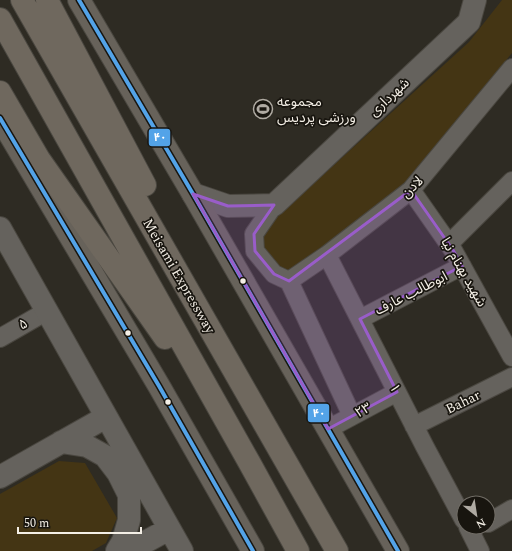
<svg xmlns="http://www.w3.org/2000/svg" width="512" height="551" font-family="Spectral,'Noto Sans Arabic',serif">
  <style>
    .green { fill: #443514 }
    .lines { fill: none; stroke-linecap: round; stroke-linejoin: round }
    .street-casing { stroke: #4a4740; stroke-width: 20 }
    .secondary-casing { stroke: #4a4740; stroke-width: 24 }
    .primary-casing { stroke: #4a4740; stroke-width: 24 }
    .highway-casing { stroke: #4a4740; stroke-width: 24 }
    .street { stroke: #65625d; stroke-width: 18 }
    .secondary { stroke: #65625d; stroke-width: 22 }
    .primary { stroke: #67625a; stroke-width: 22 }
    .highway { stroke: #6f685e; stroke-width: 22 }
    .bus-1-casing { stroke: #18150f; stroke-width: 7 }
    .bus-1 { stroke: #53a3e8; stroke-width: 4 }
    .marked { fill: #995dc9; fill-opacity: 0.2; stroke: #995dc9; stroke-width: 3; stroke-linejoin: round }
    .bus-dot { fill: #f4efe6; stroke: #18150f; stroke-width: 1.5 }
    .labels { text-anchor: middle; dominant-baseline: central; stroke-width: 3.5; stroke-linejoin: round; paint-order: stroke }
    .street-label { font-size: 14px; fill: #f4efe6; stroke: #18150f }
    .poi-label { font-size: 14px; fill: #f4efe6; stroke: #18150f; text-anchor: start }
    .line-badge { stroke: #18150f; stroke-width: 1.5 }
    .badge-label { font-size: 11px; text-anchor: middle; font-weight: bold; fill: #fff }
  </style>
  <rect width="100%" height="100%" fill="#2e2b23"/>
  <path class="green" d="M502,0H512V53L405,183L292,273L277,270L259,251L258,234L469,42Z
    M59,461L85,463L117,518L106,543L92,551H0V494Z"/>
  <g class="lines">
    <defs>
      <path id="street" d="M411,190L453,250L512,357
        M274,205L254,234L255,251L274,274L289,281L352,416
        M449,244L512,181
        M327,255L425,447L464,520
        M289,281L327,255L411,190L512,68
        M360,319L462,266
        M0,338L47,311
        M414,426L512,377
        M328,429L397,392
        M488,523L512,509
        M468,527L480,551"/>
      <path id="secondary" d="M193,194L228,206L274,205L469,22L475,0
        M0,228L182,551
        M61,442L87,446L105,456L118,473L129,495V520L123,541L117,551
        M0,477L106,417
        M129,551L169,529"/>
      <path id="primary" d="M79,0L193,194L398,551
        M0,118L159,386L253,551"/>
      <path id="highway" d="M22,0L337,551
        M47,0L145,185
        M0,19L249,462L298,551
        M0,92L39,159L165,338"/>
    </defs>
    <use href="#street" class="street-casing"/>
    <use href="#secondary" class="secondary-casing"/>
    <use href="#primary" class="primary-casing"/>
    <use href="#highway" class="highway-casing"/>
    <use href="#street" class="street"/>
    <use href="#secondary" class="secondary"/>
    <use href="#primary" class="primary"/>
    <use href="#highway" class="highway"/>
    <defs>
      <path id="bus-1" d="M79,0L193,194L398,551
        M0,118L159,386L253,551"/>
    </defs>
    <use href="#bus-1" class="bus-1-casing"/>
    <use href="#bus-1" class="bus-1"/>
  </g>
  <path class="marked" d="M411,190L453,250L462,266L360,319L397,392L328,429L193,194L228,206L274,205L254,234L255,251L274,274L289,281Z"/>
  <defs>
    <symbol id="stadium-ring" viewBox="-11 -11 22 22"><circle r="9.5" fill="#18150f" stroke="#afaaa2" stroke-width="1.5"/><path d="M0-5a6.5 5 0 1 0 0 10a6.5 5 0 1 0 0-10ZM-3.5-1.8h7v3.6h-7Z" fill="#afaaa2"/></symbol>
  </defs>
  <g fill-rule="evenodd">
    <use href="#stadium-ring" x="252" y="98" width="22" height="22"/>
  </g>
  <g class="bus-dot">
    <circle cx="243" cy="281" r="3.5"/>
    <circle cx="128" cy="333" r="3.5"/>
    <circle cx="168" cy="402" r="3.5"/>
  </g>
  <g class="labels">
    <g class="street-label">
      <text transform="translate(389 97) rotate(-43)">شهرداری</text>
      <text transform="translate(412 187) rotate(-45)">لادن</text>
      <text transform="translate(464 272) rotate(60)">شهید بهنام نیا</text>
      <text transform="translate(179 276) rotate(60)">Meisami Expressway</text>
      <text transform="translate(411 293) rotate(-27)">ابوطالب عارف</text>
      <text transform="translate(23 324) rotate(-30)">۵</text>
      <text transform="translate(395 388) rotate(63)">۱</text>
      <text transform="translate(463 402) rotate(-26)">Bahar</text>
      <text transform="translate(363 410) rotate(-28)">۲۳</text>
    </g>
    <g class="poi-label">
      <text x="277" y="101">مجموعه<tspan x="277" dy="16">ورزشی پردیس</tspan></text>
    </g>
  </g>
  <g class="line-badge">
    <rect x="148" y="128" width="23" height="19" rx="4" fill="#53a3e8"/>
    <rect x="307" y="403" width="23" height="20" rx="4" fill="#53a3e8"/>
  </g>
  <g class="badge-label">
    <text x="160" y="141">۴۰</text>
    <text x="319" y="417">۴۰</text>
  </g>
  <g transform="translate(476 515) rotate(150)"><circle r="19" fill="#18150f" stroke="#706c65"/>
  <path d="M0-3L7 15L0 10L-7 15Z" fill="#afaaa2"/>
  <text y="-6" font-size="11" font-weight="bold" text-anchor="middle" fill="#f4efe6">N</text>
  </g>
  <path d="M18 527v6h123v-6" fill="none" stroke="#f4efe6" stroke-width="2"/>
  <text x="24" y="527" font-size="12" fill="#f4efe6" stroke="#18150f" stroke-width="3" paint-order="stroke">50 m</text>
</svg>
